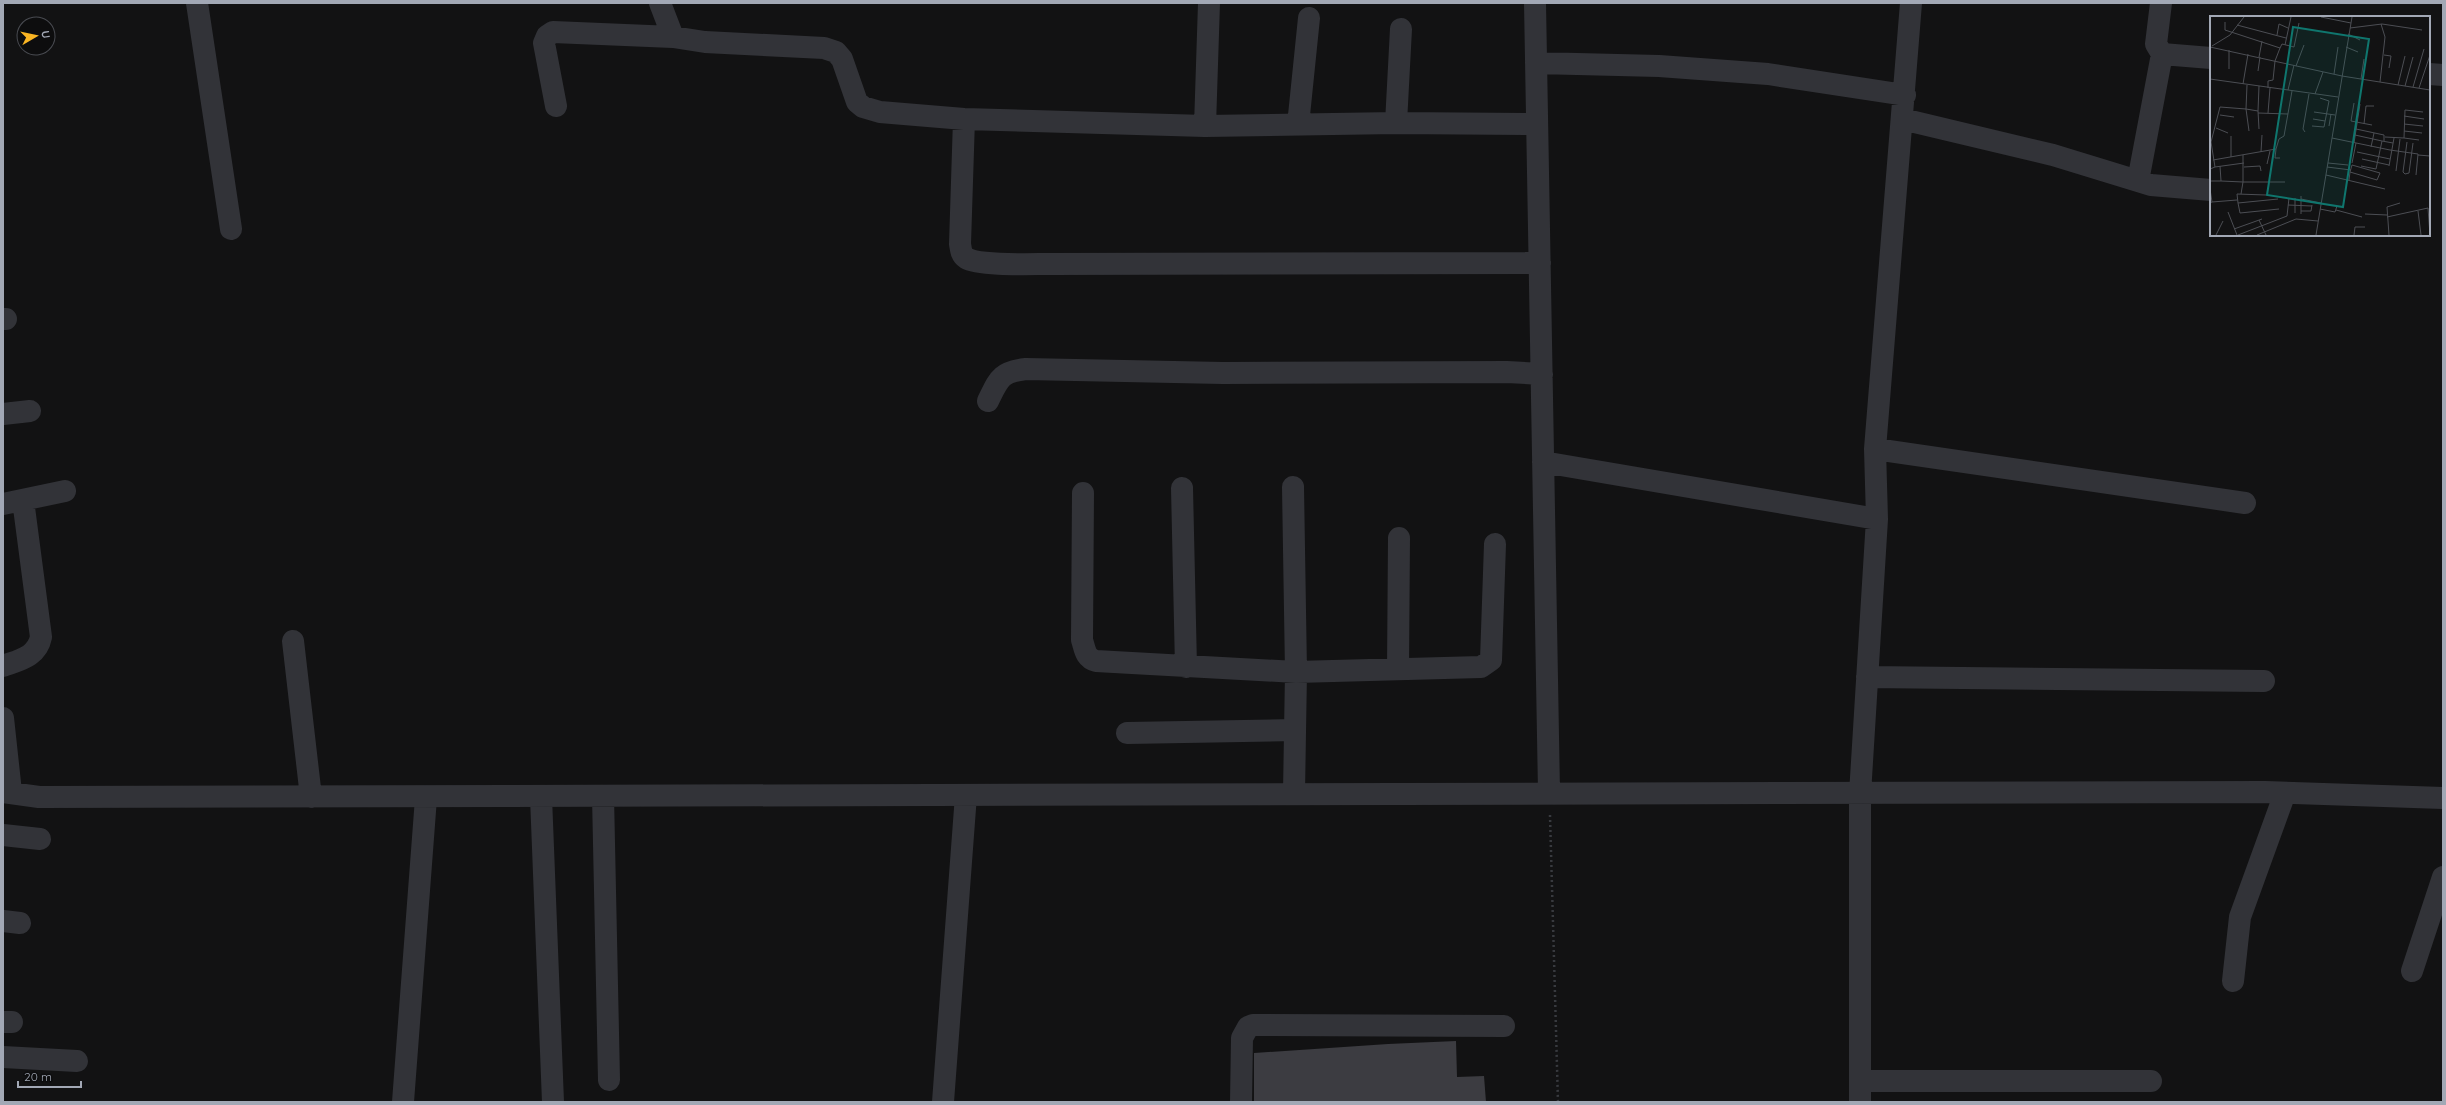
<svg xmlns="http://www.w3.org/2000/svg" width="2446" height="1105" font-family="Quicksand,sans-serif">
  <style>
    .building { fill: #3c3c41 }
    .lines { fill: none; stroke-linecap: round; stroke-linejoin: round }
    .path { stroke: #383a3f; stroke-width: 2.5; stroke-dasharray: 2 3; stroke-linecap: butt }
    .minor { stroke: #323338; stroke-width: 22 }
    .inset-road { fill: none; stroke: #4c4e54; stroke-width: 1 }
    .view { fill: #0f766e; fill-opacity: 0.15; stroke: #0f766e; stroke-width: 2 }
    .inset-edge { fill: none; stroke: #a2a8b5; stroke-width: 2 }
  </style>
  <rect width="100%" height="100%" fill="#121213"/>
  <path class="building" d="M1456,1041L1457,1077L1484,1076L1486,1102H1254V1053L1388,1044Z"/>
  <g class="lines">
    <path class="path" d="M1550,815L1558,1102"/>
    <path class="minor" d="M197,3L231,229
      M660,3L673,37L705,42L824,48L836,52L842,59L857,102L863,107L880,112L964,119L1205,126L1396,123L1537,124
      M1535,3L1549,792
      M2161,3L2156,44L2162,54L2211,58
      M1536,63L1659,66L1768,74L1905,95
      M2429,74L2443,75
      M556,106L544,43L547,36L553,32L673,37
      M964,119L960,244C961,249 961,255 966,258C979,266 1031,264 1048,264L1540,263
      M1902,119L2053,155L2151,185L2211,190
      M1396,123L1401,29
      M1298,125L1309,18
      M1205,126L1209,3
      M2138,181L2162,54
      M3,319H6
      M988,401C999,379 1000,372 1026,369L1223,373L1507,372L1542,374
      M3,414L30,411
      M1875,449L2245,503
      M1543,462L1877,519
      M1293,487L1296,672L1294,793
      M1182,488L1186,667
      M1083,493L1082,640C1085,649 1085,658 1096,661L1296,672L1481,667L1491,660L1495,544
      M3,504L65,491
      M293,641L311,797
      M3,666C19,660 37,657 41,637L23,500
      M1398,669L1399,538
      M1867,677L2264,681
      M3,718L11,792
      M1127,733L1295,730
      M3,792L39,797L2265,792L2443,798
      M603,796L609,1080
      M541,797L553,1102
      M3,835L40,839
      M3,921L20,923
      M2412,971L2443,877
      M2233,981L2240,917L2285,793
      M3,1022H12
      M3,1057L77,1061
      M1860,1081H2151
      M403,1102L426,798
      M943,1102L966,795
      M1241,1102L1242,1038L1248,1027L1253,1025L1504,1026
      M1860,1102V794L1877,519L1875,449L1911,3"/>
  </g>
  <g transform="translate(2210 16)">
    <rect width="220" height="220" fill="#121213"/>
    <path class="inset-road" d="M111,1L141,7M15,6V14L70,32M27,9L76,22M140,12L172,8L212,14M138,18L150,24M67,19L69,8L78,12M75,29L81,1M2,30L20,19L34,1M0,31L132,60L220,74M136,31L148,36M174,39L181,40L179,52M49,41L52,25M86,50L94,29M19,53V34M48,55L50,41M124,58L128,31M0,63L128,81M151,63L154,43M170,66L175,21L171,8M33,68L38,38M188,69L195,40M195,70L203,41M203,71L214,33M58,72V65L63,64L65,45L70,32L72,28L84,31L89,7M209,72L220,39M78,74L84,49M105,78L113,56M144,87L141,105L162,109M48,95L49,70M104,96L125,99M48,97L78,98M58,97L60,72M10,99L24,101M194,100L214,103M103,103L115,105M154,108L156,90H164M194,108L213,110M102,110L114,111L119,85L110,82M119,110L121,98M6,112L18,117M146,113L174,119V125M39,115L36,93L48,95L49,113M194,115L212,117M95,116L93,113L99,78M145,119L172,125M21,120V141M175,121L194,122L195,94L213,96M122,122L180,134L208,138L206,159M194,122L209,124M197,126L193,156L195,158L199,157L203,127M144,127L150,88M161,131L164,117M66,133L65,142H70M51,136L52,119M147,136L180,143M33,139V166H75M208,139L220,140M152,143L179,149M3,144L66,133L69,123L74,120L82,75M118,147L138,149M142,147L146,127M57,148L60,135M151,150L166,153L172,125L183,127M179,150L184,122M5,151L34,147M34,151L50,150L51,155M117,151L141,154M0,153L5,151L1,126L10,91L36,93L37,69M186,155L190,123M116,159L175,173M139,164L140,156L142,149L170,157L167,164L140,156M0,165H11L10,150M11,165L33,166L31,178M0,173L2,186L0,187M56,179L27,178L28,187L68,183M91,183L111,187M2,186L27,184M28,187L30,197L69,193M78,189L102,190M110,193L125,196L127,190M126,194L152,201M91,195H101L102,189M208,195L211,219M18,196L27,219M85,197V182M91,198V180M155,198L177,199M177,201L218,192L220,219M49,204L56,219M24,213L52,203M6,219L13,205M28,219L77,200L79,182M47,219L86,203L108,205M106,219L142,1M144,219L145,211H155M179,219L177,191L190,187"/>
    <path class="view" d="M83,11L159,23L133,191L57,179Z"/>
    <rect width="220" height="220" class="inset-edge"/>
  </g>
  <rect width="2446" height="1105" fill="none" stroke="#a2a8b5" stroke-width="8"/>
  <g transform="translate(36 36) rotate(81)"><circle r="19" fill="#0d0d0e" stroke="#494b51"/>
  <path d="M0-3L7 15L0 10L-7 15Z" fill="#fab523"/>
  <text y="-6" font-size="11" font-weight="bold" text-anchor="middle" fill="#a2a8b5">U</text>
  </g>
  <path d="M18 1081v6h63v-6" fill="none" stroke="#a2a8b5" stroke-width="2"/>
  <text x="24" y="1081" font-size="12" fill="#a2a8b5" stroke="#0d0d0e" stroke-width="3" paint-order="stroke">20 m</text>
</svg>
